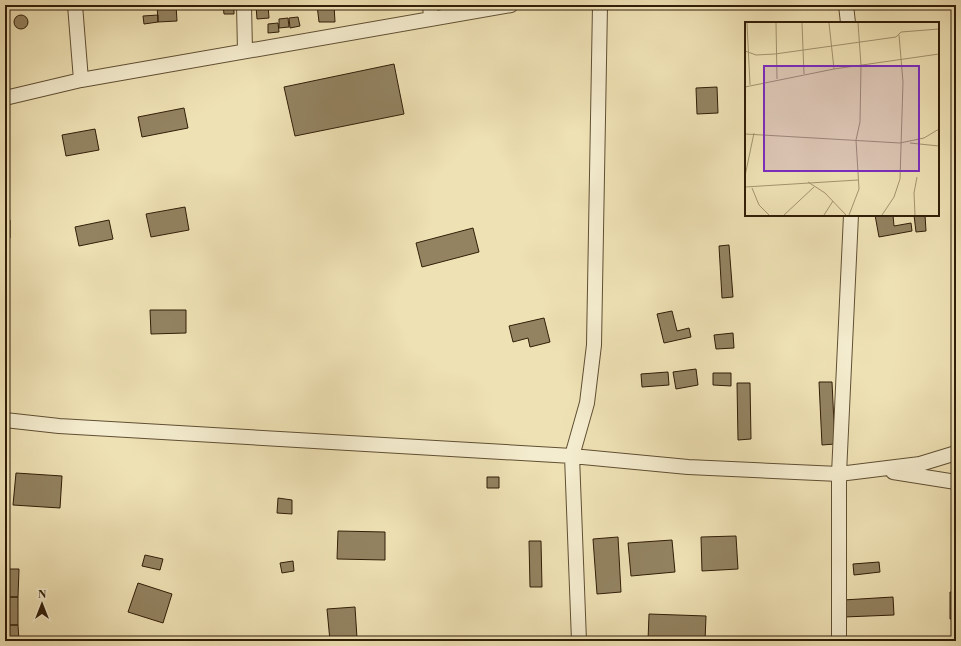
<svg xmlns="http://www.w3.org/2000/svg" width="961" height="646" font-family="'Libre Bodoni',serif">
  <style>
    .building { fill: #938361; stroke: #311e08 }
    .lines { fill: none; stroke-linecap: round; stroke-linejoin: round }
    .minor-casing { stroke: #604f33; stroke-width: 16 }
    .minor { stroke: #f4ecce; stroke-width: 14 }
    .inset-road { fill: none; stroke: #a2936f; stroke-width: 1 }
    .view { fill: #7b2cbf; fill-opacity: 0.15; stroke: #7b2cbf; stroke-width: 2 }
    .inset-edge { fill: none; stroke: #311e08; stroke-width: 2 }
  </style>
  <rect width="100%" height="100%" fill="#eee1b4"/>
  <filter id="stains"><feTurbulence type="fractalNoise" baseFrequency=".005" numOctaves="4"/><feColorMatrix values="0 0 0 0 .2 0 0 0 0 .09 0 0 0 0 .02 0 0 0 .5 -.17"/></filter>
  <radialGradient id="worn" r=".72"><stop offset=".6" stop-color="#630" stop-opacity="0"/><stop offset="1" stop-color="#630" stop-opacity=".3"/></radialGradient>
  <path class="building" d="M157,5H176L177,21L158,22Z
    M223,5H234V14H224Z
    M268,5L269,18L257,19L256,6Z
    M317,5H334L335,22H319Z
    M158,15V22L144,24L143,16Z
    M14 22a7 7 0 1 1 14 0a7 7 0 1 1-14 0Z
    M298,17L300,26L290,28L289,18Z
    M288,18L289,27L279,28V19Z
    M278,23L279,32L268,33V24Z
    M394,64L404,114L295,136L284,87Z
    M717,87L718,113L697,114L696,88Z
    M184,108L188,128L142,137L138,117Z
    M95,129L99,150L66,156L62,135Z
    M185,207L189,230L151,237L146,214Z
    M875,215H893L894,226L911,223L912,231L879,237Z
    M914,215H925L926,231L916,232Z
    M5,220H10V238H5Z
    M109,220L113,239L79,246L75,227Z
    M473,228L479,252L422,267L416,243Z
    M729,245L733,297L722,298L719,246Z
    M150,310H186V333L151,334Z
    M672,311L677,331L689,328L691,337L664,343L657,314Z
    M544,318L550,342L530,347L528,338L513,342L509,326Z
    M733,333L734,348L716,349L714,335Z
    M696,369L698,385L676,389L673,372Z
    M668,372L669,385L642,387L641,374Z
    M713,373H731V386L713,385Z
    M819,382H832L835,444L822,445Z
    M737,383H750L751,439L738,440Z
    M16,473L62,476L60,508L13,505Z
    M487,477H499V488H487Z
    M278,498L292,500V514L277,513Z
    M338,531L385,532V560L337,559Z
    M736,536L738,569L702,571L701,537Z
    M618,537L621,592L597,594L593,539Z
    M672,540L675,572L631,576L628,543Z
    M529,541H541L542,587H530Z
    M145,555L163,559L160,570L142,566Z
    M293,561L294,571L282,573L280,563Z
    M879,562L880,572L854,575L853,564Z
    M5,569H19L18,597H5Z
    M138,583L172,594L163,623L128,612Z
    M950,592H956V619H950Z
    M5,597H18V625H5Z
    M893,597L894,615L844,617L843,600Z
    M355,607L357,638L330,641L327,609Z
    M649,614L706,616L705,641H648Z
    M5,625H18L19,641H5Z"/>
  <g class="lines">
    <defs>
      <path id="minor" d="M75,5L81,80
        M244,5L245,51
        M430,5L431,18
        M846,5L848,23
        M5,98L81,80L511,5
        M5,420L59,426L572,456L688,467L839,474L920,464L956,453
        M893,472L956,482
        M579,641L572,456L587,403L594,345L600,5
        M839,641V474L851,215"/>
    </defs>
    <use href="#minor" class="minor-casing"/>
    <use href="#minor" class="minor"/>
  </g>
  <g transform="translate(745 22)">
    <rect width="194" height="194" fill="#eee1b4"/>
    <path class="inset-road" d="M2,1L5,63M31,1L32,57M57,1L59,52M84,1L89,47M0,29L11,33L30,32L151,15L156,10L194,7M0,65L89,47L194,32M0,112L155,121L179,116L194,107M165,121L194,124M0,154L9,111M63,160L80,171L101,193M0,165L113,158M7,166L14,183L24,193M39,193L69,165M79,193L88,179M104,193L114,167L111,118L115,100L116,43L113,1M137,193L149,175L155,157L158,60L154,13M170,193L169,171L172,155"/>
    <path class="view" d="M19,44H174V149H19Z"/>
    <rect width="194" height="194" class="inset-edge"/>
  </g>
  <rect width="961" height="646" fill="none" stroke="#eee1b4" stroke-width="20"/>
  <rect x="6" y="6" width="949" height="634" fill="none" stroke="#311e08" stroke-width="2"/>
  <rect x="10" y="10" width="941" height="626" fill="none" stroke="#311e08"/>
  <g transform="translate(42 604)" stroke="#f4ecce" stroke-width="3" paint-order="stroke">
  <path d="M0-3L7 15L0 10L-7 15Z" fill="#311e08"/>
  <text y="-6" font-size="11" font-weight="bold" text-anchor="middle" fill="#311e08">N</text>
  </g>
  <rect width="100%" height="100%" filter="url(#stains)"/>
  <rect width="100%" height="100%" fill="url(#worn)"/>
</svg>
